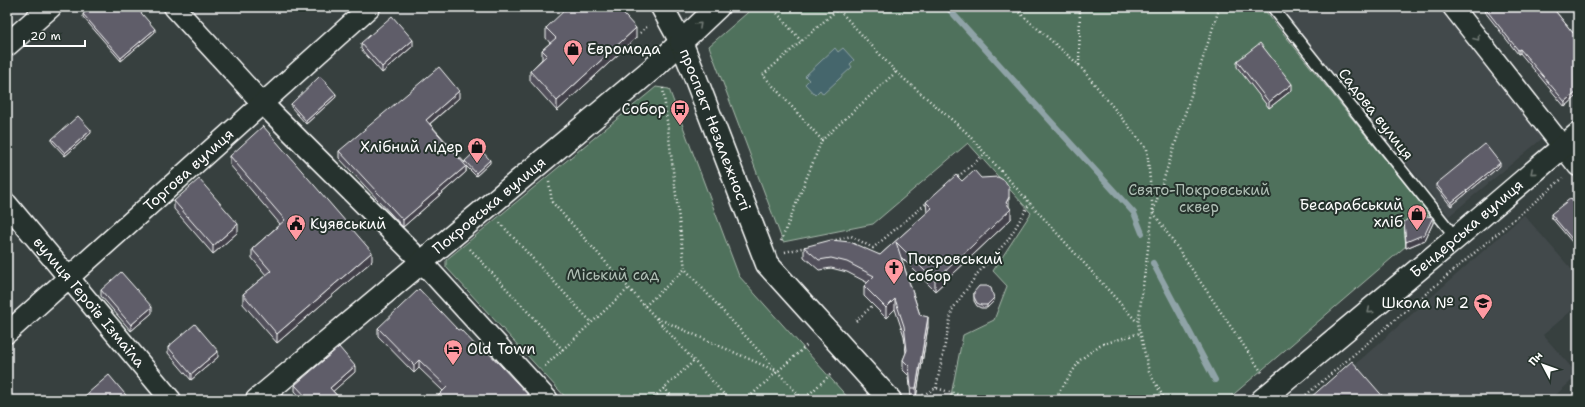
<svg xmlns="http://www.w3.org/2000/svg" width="1585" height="407" font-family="'Shantell Sans',sans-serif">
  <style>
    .built { fill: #43494c }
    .green { fill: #50715b; stroke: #a8b8ad }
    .water { fill: #45666c; stroke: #8fa3a7 }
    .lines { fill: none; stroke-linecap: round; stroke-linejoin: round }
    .stream { stroke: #8fa3a7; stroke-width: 6 }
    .lane-casing { stroke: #fff; stroke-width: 13 }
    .street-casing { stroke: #fff; stroke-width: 23 }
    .secondary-casing { stroke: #fff; stroke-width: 25 }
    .primary-casing { stroke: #fff; stroke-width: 25 }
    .path { stroke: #fff; stroke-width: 2.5; stroke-dasharray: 1 3; stroke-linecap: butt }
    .lane { stroke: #26332d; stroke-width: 10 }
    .street { stroke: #26332d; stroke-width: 20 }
    .secondary { stroke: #26332d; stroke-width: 22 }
    .primary { stroke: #26332d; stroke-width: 22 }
    .wall { fill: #51505a; stroke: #fff }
    .shaded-wall { fill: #42414a; stroke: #fff }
    .building { fill: #5e5d69; stroke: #fff }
    .oneway { stroke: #727a76 }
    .labels { text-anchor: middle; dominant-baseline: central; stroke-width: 4; stroke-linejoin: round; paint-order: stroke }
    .poi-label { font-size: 15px; fill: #fff; stroke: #26332d; text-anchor: start }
    .street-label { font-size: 15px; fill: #fff; stroke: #26332d }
    .park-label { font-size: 15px; fill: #b0bfb5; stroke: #26332d }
  </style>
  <rect width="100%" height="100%" fill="#37403f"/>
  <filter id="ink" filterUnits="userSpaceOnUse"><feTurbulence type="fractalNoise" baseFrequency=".025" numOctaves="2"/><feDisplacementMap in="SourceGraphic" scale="8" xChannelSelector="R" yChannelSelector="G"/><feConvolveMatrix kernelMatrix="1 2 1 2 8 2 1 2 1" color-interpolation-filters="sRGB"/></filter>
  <g filter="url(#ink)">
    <path class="built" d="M1280,7H1439L1544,137L1449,216Z
      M1524,215L1578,277V305L1543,335L1578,375L1550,400H1315Z"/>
    <path class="green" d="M754,7H1262L1435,221L1227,400H950L963,335L994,320L1007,286L993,271L1031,213L968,143L873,224L783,242L709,46Z
      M656,87L669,89L739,276L850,400H568L446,267V260Z"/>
    <path class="water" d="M835,48L838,52L843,48L854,60L850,64L852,67L823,94L820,90L815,95L805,84L809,80L805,76Z"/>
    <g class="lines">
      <path class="stream" d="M947,7L1134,213L1142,233
        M1153,263L1215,380"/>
      <defs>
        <path id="lane" d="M1272,7L1456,238"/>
        <g id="street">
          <path d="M174,7L262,103L421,261L548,400"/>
          <path d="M1453,7L1578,166"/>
          <path id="s1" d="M7,204L171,400"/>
          <path id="s2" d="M7,333L370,7"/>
        </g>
        <g id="secondary">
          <path d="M7,45L50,7"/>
          <path id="s3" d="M257,400L658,64L681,42"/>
          <path id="s4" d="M1262,400L1456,238L1578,134"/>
        </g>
        <g id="primary">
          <path id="s5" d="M662,7L681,42L694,74L767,264L890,400"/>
          <path d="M681,42L718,7"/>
        </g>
      </defs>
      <use href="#lane" class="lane-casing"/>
      <use href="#street" class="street-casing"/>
      <use href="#secondary" class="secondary-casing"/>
      <use href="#primary" class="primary-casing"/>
      <path class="path" d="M772,7L801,41
        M1013,7L1079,65L1147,149L1153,212L1263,374
        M640,33L649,25
        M1079,65L1080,7
        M896,72L965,131L1137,322
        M663,88L685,269L803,400
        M822,140L763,75L838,9
        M955,179L985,154
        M549,182L552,202L729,400
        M500,223L592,323
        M781,241L822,140L896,72L838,9L839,7
        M832,241L851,236L873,248L929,201
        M470,249L563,350
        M785,252L806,247
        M645,306L685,269
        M657,318L776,371
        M856,321L873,305
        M545,366L629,288
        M664,388L675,400
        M936,388L952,310L978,273L1008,240L1030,203
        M916,399L936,388L977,400
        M651,400L694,361
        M719,400L724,395
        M746,400L807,345
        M803,400L832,373
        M1054,400L1080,360L1100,345L1140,333
        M1165,400L1149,372L1138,323L1153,212L1219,9L1215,7
        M1300,400L1563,178"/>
      <use href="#lane" class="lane"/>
      <use href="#street" class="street"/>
      <use href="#secondary" class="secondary"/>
      <use href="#primary" class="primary"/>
    </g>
    <path class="wall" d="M1481,7H1552L1573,33L1578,35V95L1565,107L1520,53L1518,54Z
      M83,14L155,32L121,61L83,17Z
      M546,28L636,38L557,111L530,81V71L542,59V50L550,43L546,38Z
      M361,43L413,46L382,73L361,49Z
      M1237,61L1292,90L1269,108L1237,67Z
      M336,97L306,124L291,107V104Z
      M459,98L430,124L465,163V161L490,163L476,176L466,166V172L403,227L339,158V151Z
      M91,133L65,156L52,142V139Z
      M230,156L372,261L277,343L243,304V294L266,275L252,258V249L280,224L230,165Z
      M1500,166L1451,206L1436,187V184Z
      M962,181L1009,207L1011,219L935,291L901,257L920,315L928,327L916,398H911L909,376L903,370V360L906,353L904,336L895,309L886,318L864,296V286L868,283L847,272L831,268L819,270L804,257V247L880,255L927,213L926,202Z
      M174,201L238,232L213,254L174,209Z
      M1578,206V249L1551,217V214Z
      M1404,222L1433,223L1425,240L1406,248Z
      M101,290L152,313L131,331L101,296Z
      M974,292L994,301L987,308H981L977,306L974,301Z
      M378,328L458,330L483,353L533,400H435V399L443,391L419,368L414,373L378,336Z
      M168,347L218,357L191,380L168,353Z
      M355,372L333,391L341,400H303L295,391V385Z"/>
    <path class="shaded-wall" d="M636,28V38L557,111V101Z
      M155,29V32L121,61V58Z
      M413,40V46L382,73V67Z
      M1520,49V53L1518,54V50Z
      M1292,84V90L1269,108V102Z
      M459,91V98L426,127V120Z
      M1578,91V95L1565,107V102Z
      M336,94V97L306,124V121Z
      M91,130V133L65,156V153Z
      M490,160V163L476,176V173Z
      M1500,163V166L1451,206V203Z
      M466,166V172L403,227V220Z
      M1009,197V207L1011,209V219L935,291V281L1006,203Z
      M1433,217V223L1425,240L1406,248V242Z
      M238,224V232L213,254V246Z
      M372,252V261L277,343V334Z
      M994,298V301L987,308V305Z
      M895,299V309L886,318V308Z
      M152,307V313L131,331V325Z
      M928,317V327L916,398V388Z
      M218,351V357L191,380V374Z
      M419,360V368L414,373V365Z
      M355,366V372L330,394V388Z"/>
    <path class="building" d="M92,7H136L155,29L121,58L83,14Z
      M568,7H617L636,28L557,101L530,71L547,55L542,50L556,38L546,28Z
      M1484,7H1552L1573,33L1575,32L1578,35V91L1565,102L1520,49L1518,50Z
      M392,16L413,40L382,67L361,43Z
      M1260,43L1292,84L1269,102L1237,61Z
      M439,67L459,91L426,120L466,166L403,220L339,151Z
      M320,76L336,94L306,121L291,104Z
      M78,116L91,130L65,153L52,139Z
      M263,126L372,252L277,334L243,294L271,271L252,249L285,220L230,156Z
      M1485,144L1500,163L1451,203L1436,184Z
      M479,148L490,160L476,173L465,161Z
      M974,170L981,178L998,177L1005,181L1009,187V197L1006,203L1011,209L935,281L896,242L920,315L928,317L916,388H911L909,366L903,360L907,350L904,326L895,299L886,308L864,286L874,276L847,262L831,258L819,260L804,247L831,240L850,242L880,255L932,208L926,202L956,175L962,181Z
      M199,179L238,224L213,246L174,201Z
      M1571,198L1578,206V246L1551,214Z
      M1414,214L1433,217L1425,234L1406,242L1404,222Z
      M121,272L152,307L131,325L101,290Z
      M979,286H987L991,288L994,298L987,305H981L977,303L974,297V292Z
      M419,289L458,330L460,329L483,353L486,350L533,400H436L435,399L447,387L419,360L414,365L378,328Z
      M195,324L218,351L191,374L168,347Z
      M339,347L355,366L330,388L341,400H309L295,385Z
      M1352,361L1386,400H1312L1310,398Z
      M109,375L130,400H80Z"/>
    <defs><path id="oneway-chevron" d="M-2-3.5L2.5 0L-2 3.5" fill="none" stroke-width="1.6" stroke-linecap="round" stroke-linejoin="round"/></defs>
    <g class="oneway">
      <use href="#oneway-chevron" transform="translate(699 25) rotate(-43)"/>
      <use href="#oneway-chevron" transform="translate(1477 38) rotate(52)"/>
      <use href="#oneway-chevron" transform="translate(1533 172) rotate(139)"/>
      <use href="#oneway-chevron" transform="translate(1370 311) rotate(140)"/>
    </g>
  </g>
  <defs>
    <symbol id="shop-pin" viewBox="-11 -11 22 30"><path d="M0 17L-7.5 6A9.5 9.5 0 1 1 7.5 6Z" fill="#ff9aa2" stroke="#26332d"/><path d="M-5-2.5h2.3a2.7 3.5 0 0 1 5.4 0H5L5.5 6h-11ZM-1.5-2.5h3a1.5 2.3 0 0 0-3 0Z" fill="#111"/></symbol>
    <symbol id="bus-pin" viewBox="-11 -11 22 30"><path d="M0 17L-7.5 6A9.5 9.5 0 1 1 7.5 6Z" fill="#ff9aa2" stroke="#26332d"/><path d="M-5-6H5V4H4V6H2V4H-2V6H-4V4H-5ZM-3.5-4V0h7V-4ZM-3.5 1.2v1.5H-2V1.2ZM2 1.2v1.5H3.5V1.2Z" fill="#111"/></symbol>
    <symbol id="civic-pin" viewBox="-11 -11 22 30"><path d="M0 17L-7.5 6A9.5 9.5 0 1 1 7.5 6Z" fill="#ff9aa2" stroke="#26332d"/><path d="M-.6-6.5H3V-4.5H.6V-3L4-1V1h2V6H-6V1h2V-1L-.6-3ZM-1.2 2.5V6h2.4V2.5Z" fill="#111"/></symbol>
    <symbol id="church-pin" viewBox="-11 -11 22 30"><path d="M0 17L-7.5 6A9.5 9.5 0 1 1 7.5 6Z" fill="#ff9aa2" stroke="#26332d"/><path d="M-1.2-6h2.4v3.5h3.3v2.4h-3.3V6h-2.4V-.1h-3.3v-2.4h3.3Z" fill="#111"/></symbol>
    <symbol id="school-pin" viewBox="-11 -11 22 30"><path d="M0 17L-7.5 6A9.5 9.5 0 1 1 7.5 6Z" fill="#ff9aa2" stroke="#26332d"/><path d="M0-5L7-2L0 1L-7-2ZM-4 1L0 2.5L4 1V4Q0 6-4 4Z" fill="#111"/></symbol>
    <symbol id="hotel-pin" viewBox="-11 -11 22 30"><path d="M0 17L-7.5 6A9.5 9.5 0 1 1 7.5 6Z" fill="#ff9aa2" stroke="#26332d"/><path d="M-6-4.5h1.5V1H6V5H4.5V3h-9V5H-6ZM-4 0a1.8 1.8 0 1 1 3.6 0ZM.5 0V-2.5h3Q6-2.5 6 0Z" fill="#111"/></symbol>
  </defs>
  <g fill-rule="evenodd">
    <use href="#shop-pin" x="562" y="38" width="22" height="30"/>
    <use href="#bus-pin" x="669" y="98" width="22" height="30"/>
    <use href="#shop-pin" x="466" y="136" width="22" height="30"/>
    <use href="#shop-pin" x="1406" y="203" width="22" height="30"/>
    <use href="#civic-pin" x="285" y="213" width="22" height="30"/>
    <use href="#church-pin" x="883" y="257" width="22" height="30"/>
    <use href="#school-pin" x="1472" y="292" width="22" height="30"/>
    <use href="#hotel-pin" x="442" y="338" width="22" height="30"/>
  </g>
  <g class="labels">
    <g class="poi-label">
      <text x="587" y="49">Евромода</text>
      <text x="666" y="109" text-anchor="end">Собор</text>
      <text x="463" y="147" text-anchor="end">Хлібний лідер</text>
      <text x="1403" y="205" text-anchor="end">Бесарабський<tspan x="1403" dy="17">хліб</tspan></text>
      <text x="310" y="224">Куявський</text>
      <text x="908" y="259">Покровський<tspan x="908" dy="17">собор</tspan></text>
      <text x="1469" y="303" text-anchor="end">Школа № 2</text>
      <text x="467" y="349">Old Town</text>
    </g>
    <g class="street-label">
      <text transform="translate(1376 114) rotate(52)">Садова вулиця</text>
      <text stroke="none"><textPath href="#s5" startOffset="134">проспект Незалежності</textPath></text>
      <text stroke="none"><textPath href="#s2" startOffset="244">Торгова вулиця</textPath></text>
      <text stroke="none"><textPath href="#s3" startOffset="303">Покровська вулиця</textPath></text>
      <text stroke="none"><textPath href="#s4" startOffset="267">Бендерська вулиця</textPath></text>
      <text stroke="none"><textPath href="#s1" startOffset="128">вулиця Героїв Ізмаїла</textPath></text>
    </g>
    <g class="park-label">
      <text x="1199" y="190">Свято-Покровський<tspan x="1199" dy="17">сквер</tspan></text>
      <text x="613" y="275">Міський сад</text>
    </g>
  </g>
  <rect width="1585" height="407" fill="none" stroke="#26332d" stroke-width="24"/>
  <rect x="12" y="12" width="1561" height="383" fill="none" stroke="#fff" stroke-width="1.5" filter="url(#ink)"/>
  <g transform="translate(1543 365) rotate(311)" stroke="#26332d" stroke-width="3" paint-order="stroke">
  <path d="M0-3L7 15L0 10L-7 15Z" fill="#ffffff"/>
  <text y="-6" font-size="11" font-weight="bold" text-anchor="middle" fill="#ffffff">Пн</text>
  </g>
  <path d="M24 40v6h61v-6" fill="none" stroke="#ffffff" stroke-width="2"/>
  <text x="30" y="40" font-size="12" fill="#ffffff" stroke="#26332d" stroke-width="3" paint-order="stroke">20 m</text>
</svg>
